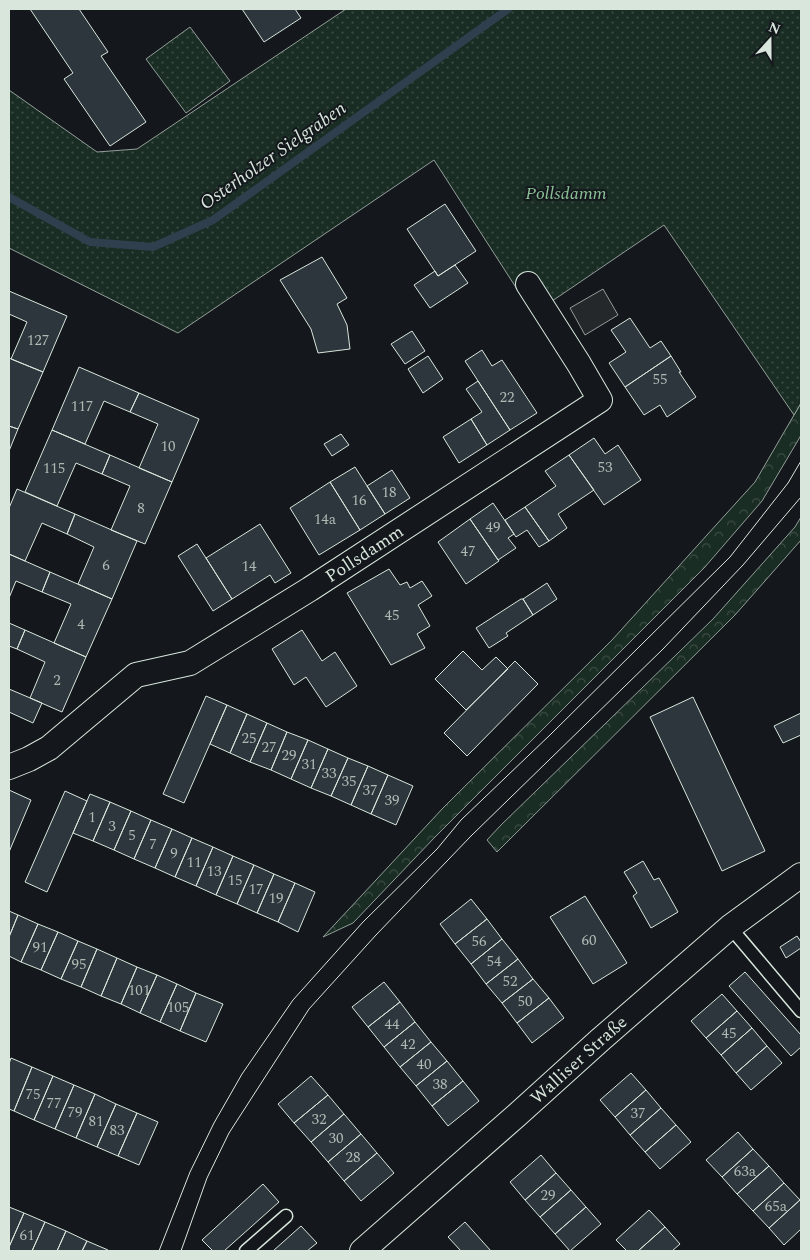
<svg xmlns="http://www.w3.org/2000/svg" width="810" height="1260" font-family="Spectral,serif">
  <style>
    .forest { fill: url(#forest-crowns); stroke: #939e99 }
    .park { fill: url(#park-dots); stroke: #939e99 }
    .parking { fill: #24282b; stroke: #939e99 }
    .lines { fill: none; stroke-linecap: round; stroke-linejoin: round }
    .stream { stroke: #2f3f4d; stroke-width: 8 }
    .building { fill: #2c363c; stroke: #d8e6dc }
    .service-casing { stroke: #d8e6dc; stroke-width: 15 }
    .minor-casing { stroke: #d8e6dc; stroke-width: 26 }
    .service { stroke: #14181c; stroke-width: 12 }
    .minor { stroke: #14181c; stroke-width: 24 }
    .tram { stroke: #d8e6dc; stroke-width: 1 }
    .labels { text-anchor: middle; dominant-baseline: central; stroke-width: 4; stroke-linejoin: round; paint-order: stroke }
    .number-label { font-size: 15px; fill: #adbab4 }
    .park-label { font-size: 18px; font-style: italic; fill: #8ac095; stroke: #14181c }
    .street-label { font-size: 18px; fill: #d8e6dc; stroke: #14181c }
    .water-label { font-size: 19px; font-style: italic; fill: #d8e6dc; stroke: #14181c }
  </style>
  <defs>
    <pattern id="forest-crowns" width="20" height="18" patternUnits="userSpaceOnUse" patternTransform="scale(1.25)"><rect width="20" height="18" fill="#1a2d24"/><path d="M2 6a3 3 0 1 1 6 0M12 15a3 3 0 1 1 6 0" fill="none" stroke="#3b4b43"/></pattern>
    <pattern id="park-dots" width="8" height="8" patternUnits="userSpaceOnUse" patternTransform="scale(1.25)"><rect width="8" height="8" fill="#1a2d24"/><path d="M2 2h.1M6 6h.1" fill="none" stroke="#3b4b43" stroke-width="1.8" stroke-linecap="round"/></pattern>
  </defs>
  <rect width="100%" height="100%" fill="#14181c"/>
  <path class="forest" d="M801,403V434L800,437L762,501L704,568L435,837L353,923L323,937L443,808L612,640L755,482Z
    M801,517V540L735,615L497,852L487,840L501,825L713,619L795,527Z"/>
  <path class="park" d="M346,9H801V403L794,415L664,225L533,314L434,160L178,333L9,248V90L97,152L137,149Z
    M190,27L230,81L186,113L146,59Z"/>
  <path class="parking" d="M603,289L618,315L585,335L570,308Z"/>
  <g class="lines">
    <path class="stream" d="M9,197L90,242L153,247L213,220L508,9"/>
  </g>
  <path class="building" d="M30,9H79L108,52L101,56L146,122L110,146L64,79L73,73Z
    M242,9H295L301,18L264,42Z
    M445,204L476,251L438,276L407,229Z
    M322,257L347,298L337,304L347,325L350,349L318,353L311,329L280,280Z
    M455,265L468,283L430,308L414,285L435,271L438,276Z
    M9,291L67,316L43,372L11,359L27,322L9,314Z
    M630,318L650,348L661,341L671,356L625,387L609,363L626,352L611,330Z
    M412,331L425,351L405,364L391,344Z
    M482,350L492,366L502,360L537,413L510,430L465,361Z
    M428,356L443,379L423,393L408,369Z
    M671,356L681,372H679L696,397L667,417L660,405L644,415L625,387Z
    M9,358L43,372L18,429L9,426Z
    M79,367L139,393L130,412L104,401L85,444L52,430Z
    M478,381L510,430L487,445L471,419L482,412L466,389Z
    M139,393L199,419L172,482L139,468L158,424L130,412Z
    M471,419L487,445L459,463L443,437Z
    M9,426L18,429L9,451Z
    M52,430L110,455L102,474L76,463L57,506L25,492Z
    M341,434L349,445L332,456L324,444Z
    M594,438L605,454L618,445L641,480L604,505L569,455Z
    M110,455L172,482L145,544L111,530L130,486L102,474Z
    M569,455L594,490L558,514L567,528L549,541L525,507L556,486L545,471Z
    M355,467L385,514L360,530L330,482Z
    M392,470L410,498L385,514L367,486Z
    M330,482L360,530L319,555L290,508Z
    M17,489L75,514L67,534L42,523L25,561L9,554V508Z
    M493,503L514,534L508,538L516,548L498,560L470,519Z
    M525,507L549,541L539,547L527,530L516,537L505,520Z
    M75,514L137,541L112,599L78,584L94,547L67,534Z
    M470,519L499,561L466,584L438,542Z
    M260,524L291,573L275,583L270,575L232,599L206,558Z
    M197,544L232,599L213,611L178,556Z
    M9,554L50,572L42,592L16,581L9,598Z
    M389,569L400,585L407,582L410,588L422,581L432,596L418,605L430,626L417,634L425,648L391,665L347,593Z
    M50,572L112,599L86,657L54,643L71,604L42,592Z
    M547,583L557,599L533,615L523,599Z
    M521,599H523L533,615L506,633L508,636L489,648L476,628Z
    M9,623L25,630L17,649L9,646Z
    M25,630L86,657L62,712L30,698L45,662L17,649Z
    M302,630L322,661L335,652L357,686L326,707L306,677L294,685L272,649Z
    M463,651L482,670L496,657L508,669L466,710L435,679Z
    M515,661L538,684L467,756L444,733Z
    M9,689L42,703L33,723L9,712Z
    M206,696L227,705L184,803L163,794Z
    M693,697L765,851L722,871L650,717Z
    M227,705L247,714L230,753L210,744Z
    M801,713V735L783,743L774,726Z
    M247,714L267,723L250,762L230,753Z
    M267,723L287,732L271,770L250,762Z
    M287,732L308,740L291,779L271,770Z
    M308,740L328,749L311,788L291,779Z
    M328,749L348,758L331,796L311,788Z
    M348,758L368,766L351,805L331,796Z
    M368,766L388,775L371,814L351,805Z
    M388,775L413,786L396,825L371,814Z
    M9,790L31,800L9,852Z
    M65,791L87,801L47,892L25,882Z
    M90,794L110,802L93,841L73,833Z
    M110,802L131,811L114,850L93,841Z
    M131,811L151,820L134,859L114,850Z
    M151,820L172,829L155,868L134,859Z
    M172,829L192,838L175,877L155,868Z
    M192,838L213,847L196,886L175,877Z
    M213,847L233,856L216,895L196,886Z
    M233,856L254,865L237,904L216,895Z
    M643,861L654,880L659,878L678,912L651,928L633,896L637,893L624,872Z
    M254,865L274,874L257,913L237,904Z
    M274,874L295,883L278,922L257,913Z
    M295,883L315,892L298,932L278,922Z
    M585,896L627,963L593,984L550,917Z
    M471,899L487,919L455,944L440,924Z
    M9,911L18,915L9,937Z
    M18,915L38,924L21,962L9,956V937Z
    M487,919L502,939L471,964L455,944Z
    M38,924L58,932L41,970L21,962Z
    M58,932L78,941L61,979L41,970Z
    M797,936L801,942V948L786,958L780,947Z
    M502,939L518,959L486,984L471,964Z
    M78,941L97,949L81,987L61,979Z
    M97,949L117,958L101,996L81,987Z
    M117,958L137,967L121,1004L101,996Z
    M518,959L533,979L502,1003L486,984Z
    M137,967L157,975L140,1013L121,1004Z
    M745,972L801,1035V1047L791,1056L729,986Z
    M157,975L177,984L160,1022L140,1013Z
    M533,979L549,998L517,1023L502,1003Z
    M384,982L400,1002L368,1027L352,1007Z
    M177,984L196,993L180,1031L160,1022Z
    M196,993L223,1004L206,1042L180,1031Z
    M722,994L737,1011L706,1038L691,1021Z
    M549,998L564,1018L532,1043L517,1023Z
    M400,1002L415,1022L384,1047L368,1027Z
    M737,1011L752,1028L721,1055L706,1038Z
    M415,1022L431,1042L400,1067L384,1047Z
    M752,1028L767,1046L736,1073L721,1055Z
    M431,1042L447,1061L416,1086L400,1067Z
    M767,1046L782,1063L751,1090L736,1073Z
    M11,1058L32,1067L14,1111L9,1109V1064Z
    M447,1061L463,1081L432,1106L416,1086Z
    M32,1067L53,1076L34,1120L14,1111Z
    M631,1073L646,1090L615,1117L600,1100Z
    M53,1076L74,1085L55,1129L34,1120Z
    M311,1076L328,1095L294,1123L278,1104Z
    M463,1081L479,1101L448,1126L432,1106Z
    M74,1085L95,1094L76,1138L55,1129Z
    M646,1090L661,1108L630,1135L615,1117Z
    M95,1094L116,1104L97,1147L76,1138Z
    M328,1095L344,1114L311,1142L294,1123Z
    M116,1104L137,1113L118,1156L97,1147Z
    M661,1108L676,1125L645,1152L630,1135Z
    M137,1113L158,1122L139,1165L118,1156Z
    M344,1114L361,1134L328,1162L311,1142Z
    M676,1125L691,1142L660,1169L645,1152Z
    M738,1132L753,1149L722,1177L706,1160Z
    M361,1134L377,1153L344,1181L328,1162Z
    M753,1149L769,1166L737,1194L722,1177Z
    M377,1153L394,1173L361,1201L344,1181Z
    M541,1155L556,1173L525,1200L510,1182Z
    M769,1166L784,1183L753,1211L737,1194Z
    M556,1173L571,1190L540,1217L525,1200Z
    M784,1183L800,1200L769,1228L753,1211Z
    M263,1184L279,1202L224,1251H213L202,1240Z
    M571,1190L586,1207L555,1234L540,1217Z
    M800,1200L801,1202V1229L784,1245L769,1228Z
    M9,1207L24,1213L9,1247Z
    M586,1207L601,1224L570,1251L555,1234Z
    M649,1210L665,1227L638,1251H627L616,1240Z
    M24,1213L45,1222L32,1251H9V1247Z
    M45,1222L66,1231L57,1251H32Z
    M465,1222L491,1251H461L448,1237Z
    M301,1226L317,1243L307,1251H273Z
    M665,1227L680,1244L672,1251H638Z
    M66,1231L87,1241L82,1251H57Z
    M87,1241L108,1250L107,1251H82Z"/>
  <g class="lines">
    <defs>
      <path id="service" d="M730,927L801,1011
        M246,1251L286,1216"/>
      <g id="minor">
        <path id="s1" d="M9,767L29,759L49,748L136,675L190,663L310,589L600,400L579,364L528,284"/>
        <path id="s2" d="M362,1251L517,1115L600,1040L730,927L801,875"/>
      </g>
    </defs>
    <use href="#service" class="service-casing"/>
    <use href="#minor" class="minor-casing"/>
    <use href="#service" class="service"/>
    <use href="#minor" class="minor"/>
    <path class="tram" d="M159,1251L190,1172L214,1123L242,1074L293,1000L363,922L437,849L461,820L551,734L730,557L788,483L801,461
      M181,1251L207,1178L229,1133L309,1009L376,935L471,836L663,649L743,565L801,497"/>
  </g>
  <g class="labels">
    <g class="number-label">
      <text x="38" y="340">127</text>
      <text x="660" y="379">55</text>
      <text x="507" y="397">22</text>
      <text x="82" y="406">117</text>
      <text x="168" y="446">10</text>
      <text x="605" y="467">53</text>
      <text x="54" y="468">115</text>
      <text x="389" y="492">18</text>
      <text x="359" y="500">16</text>
      <text x="141" y="508">8</text>
      <text x="325" y="519">14a</text>
      <text x="493" y="527">49</text>
      <text x="468" y="551">47</text>
      <text x="106" y="565">6</text>
      <text x="249" y="566">14</text>
      <text x="392" y="615">45</text>
      <text x="81" y="624">4</text>
      <text x="57" y="680">2</text>
      <text x="249" y="738">25</text>
      <text x="269" y="747">27</text>
      <text x="289" y="755">29</text>
      <text x="309" y="764">31</text>
      <text x="329" y="773">33</text>
      <text x="349" y="781">35</text>
      <text x="370" y="790">37</text>
      <text x="392" y="800">39</text>
      <text x="92" y="817">1</text>
      <text x="112" y="826">3</text>
      <text x="132" y="835">5</text>
      <text x="153" y="844">7</text>
      <text x="174" y="853">9</text>
      <text x="194" y="862">11</text>
      <text x="214" y="871">13</text>
      <text x="235" y="880">15</text>
      <text x="256" y="889">17</text>
      <text x="276" y="898">19</text>
      <text x="589" y="940">60</text>
      <text x="479" y="941">56</text>
      <text x="40" y="947">91</text>
      <text x="494" y="961">54</text>
      <text x="79" y="964">95</text>
      <text x="510" y="981">52</text>
      <text x="139" y="990">101</text>
      <text x="525" y="1001">50</text>
      <text x="178" y="1007">105</text>
      <text x="392" y="1024">44</text>
      <text x="729" y="1033">45</text>
      <text x="408" y="1044">42</text>
      <text x="424" y="1064">40</text>
      <text x="440" y="1084">38</text>
      <text x="33" y="1094">75</text>
      <text x="54" y="1103">77</text>
      <text x="75" y="1112">79</text>
      <text x="638" y="1113">37</text>
      <text x="319" y="1119">32</text>
      <text x="96" y="1121">81</text>
      <text x="117" y="1130">83</text>
      <text x="336" y="1138">30</text>
      <text x="353" y="1157">28</text>
      <text x="745" y="1171">63a</text>
      <text x="548" y="1195">29</text>
      <text x="776" y="1206">65a</text>
      <text x="27" y="1235">61</text>
    </g>
    <g class="park-label">
      <text x="566" y="193">Pollsdamm</text>
    </g>
    <g class="street-label">
      <text stroke="none"><textPath href="#s1" startOffset="419">Pollsdamm</textPath></text>
      <text stroke="none"><textPath href="#s2" startOffset="289">Walliser Straße</textPath></text>
    </g>
    <g class="water-label">
      <text transform="translate(273 156) rotate(-35)">Osterholzer Sielgraben</text>
    </g>
  </g>
  <rect width="810" height="1260" fill="none" stroke="#d8e6dc" stroke-width="20"/>
  <g transform="translate(770 40) rotate(21)" stroke="#14181c" stroke-width="4" paint-order="stroke">
  <path d="M0-4L9 19L0 12L-9 19Z" fill="#d8e6dc"/>
  <text y="-8" font-size="14" font-weight="bold" text-anchor="middle" fill="#d8e6dc">N</text>
  </g>
</svg>
